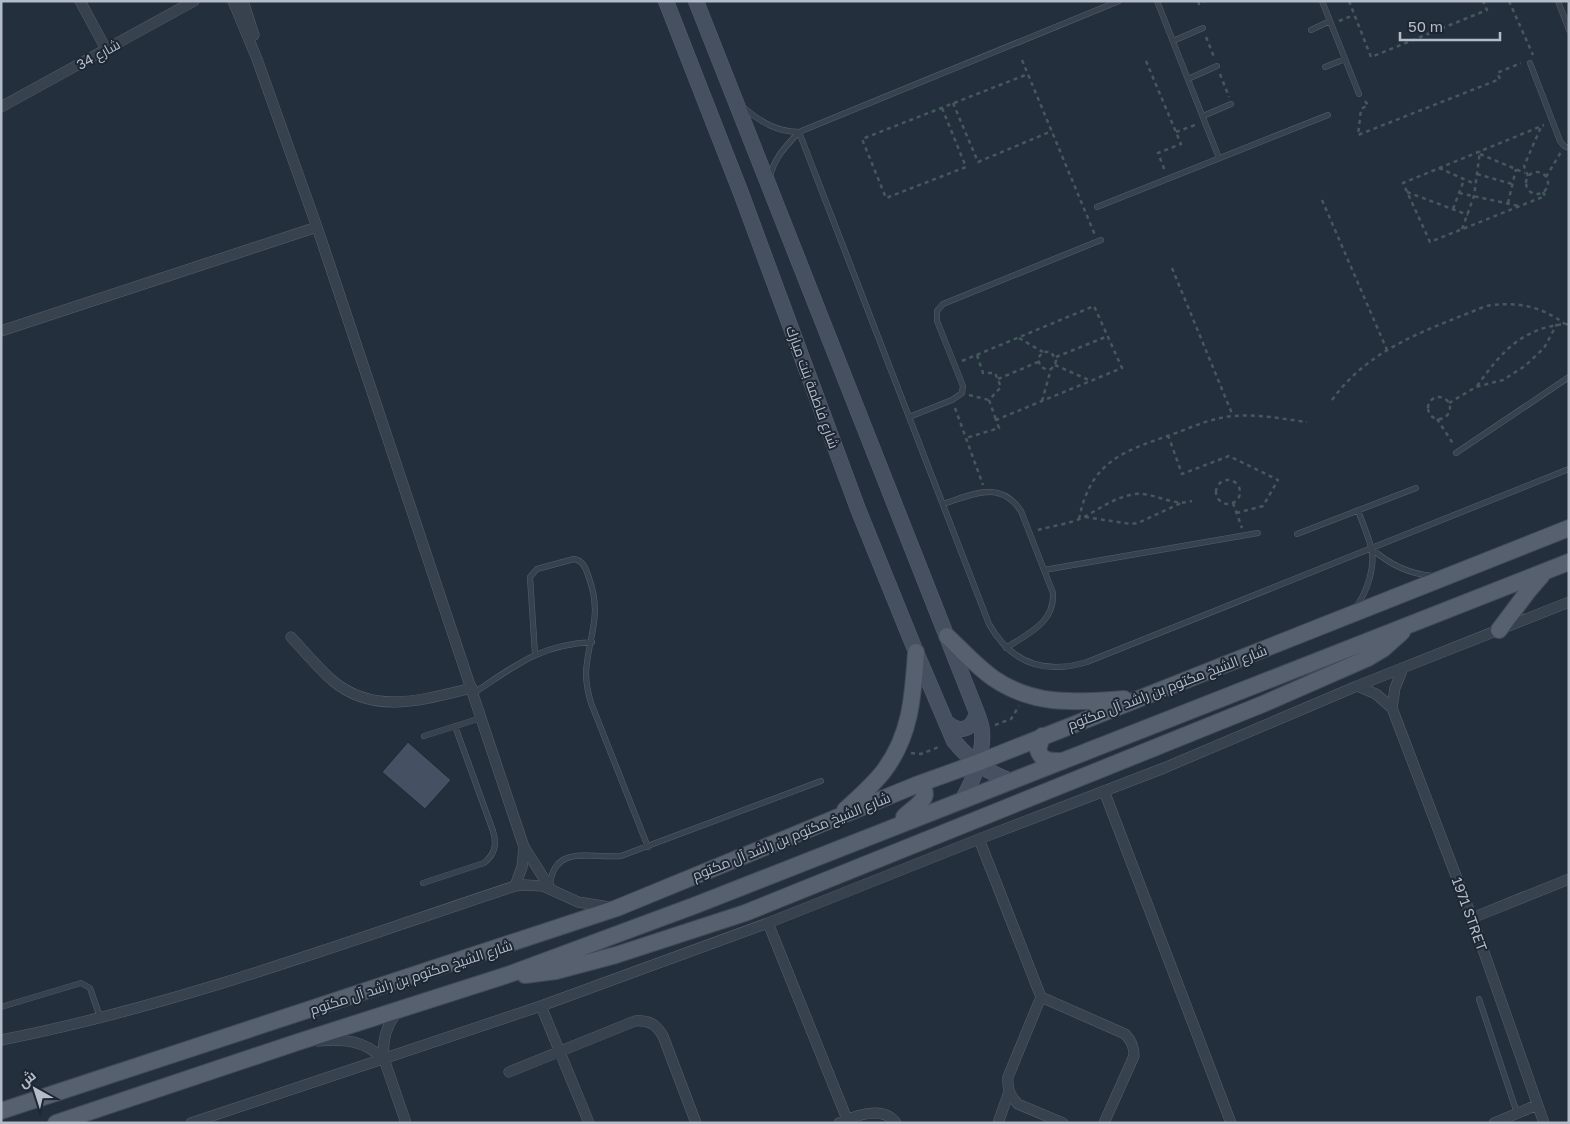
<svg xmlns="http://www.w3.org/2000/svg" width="1570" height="1124" font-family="'Golos Text',Cairo,sans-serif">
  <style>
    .building { fill: #455162; stroke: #1f2835 }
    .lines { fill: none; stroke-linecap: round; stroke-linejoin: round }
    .lane-casing { stroke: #565f6c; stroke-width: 6 }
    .street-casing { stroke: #565f6c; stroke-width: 11 }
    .secondary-casing { stroke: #565f6c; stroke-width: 16 }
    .primary-casing { stroke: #414a57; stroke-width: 18 }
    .path { stroke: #44595c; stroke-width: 2.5; stroke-dasharray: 4 4; stroke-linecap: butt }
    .lane { stroke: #38414e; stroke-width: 5 }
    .street { stroke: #38414e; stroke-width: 10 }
    .secondary { stroke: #465061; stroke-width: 15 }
    .primary { stroke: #56606e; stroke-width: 16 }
    .labels { text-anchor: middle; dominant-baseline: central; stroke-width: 4; stroke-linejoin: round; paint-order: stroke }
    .street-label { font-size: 14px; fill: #b4bcc9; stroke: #1d2633 }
  </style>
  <rect width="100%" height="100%" fill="#242f3e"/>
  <path class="building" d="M408,742L451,780L425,809L382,772Z"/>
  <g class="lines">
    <defs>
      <path id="lane" d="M1157,1L1219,158
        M1322,1L1359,94
        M1558,1L1569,30
        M1311,30L1330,21
        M1173,41L1203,28
        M1530,63L1560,141L1564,146L1569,148
        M1325,67L1345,59
        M1188,79L1217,66
        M744,108C761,122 777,132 799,132
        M1203,116L1231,104
        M799,132L989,624C1011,663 1044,675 1087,662L1569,469
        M770,177C774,158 786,146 799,132L1119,1
        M1097,207L1328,115
        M909,417L952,400L962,393L963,386L937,321V311L943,304L1101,240
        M1456,453L1569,377
        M943,504C972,495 1000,479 1021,511L1053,593C1055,623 1027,634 1006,648
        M1297,534L1416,488
        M1372,549C1390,565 1409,574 1433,576
        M1044,570L1258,533
        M1356,607C1367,592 1376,566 1371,547C1368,535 1362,522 1358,510
        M535,654L530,577L537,569L574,559C584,561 586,569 589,578C603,617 588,636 586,673C586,684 588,693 591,703L648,847
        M474,693C516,665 539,645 592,642
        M424,736L481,718
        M423,883L484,863C495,854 497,845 493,831L455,726
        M550,885C554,843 593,859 621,856L821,781
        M1479,999L1517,1113
        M1,1007L81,983L90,988L100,1017"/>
      <path id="street" d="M80,1L106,49
        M233,1L257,59L317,227L524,847L550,888
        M243,1L254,35
        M1,107L194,1
        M1,331L317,227
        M291,637C305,652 318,668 333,681C375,716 425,699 472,688
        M1357,686L1376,694L1392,708L1472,918L1544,1123
        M1392,708L1395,688L1403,668
        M1104,791L1231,1123
        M979,839L1041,997
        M515,886L522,867L524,847
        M1472,918L1569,879
        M768,923L847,1119
        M541,1006L589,1123
        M398,1011C386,1026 382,1040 384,1059L406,1123
        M1,1040C176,1006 346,942 515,886L525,885L543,886L578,902L609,907
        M318,1041C346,1039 363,1040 384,1059
        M509,1072L635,1021C649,1020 656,1024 663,1036L696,1123
        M191,1123L541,1006L768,923L979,839L1164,768L1357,686L1569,602
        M839,1123C856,1115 883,1105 896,1123
        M998,1123L1009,1092
        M1063,1123L1018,1104C1010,1096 1007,1089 1008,1077L1041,997L1125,1034C1132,1041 1134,1047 1134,1056L1104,1123
        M1494,1123L1537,1105"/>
      <path id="secondary" d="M666,1L741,193L858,509L916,652L954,741C969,760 989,773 1011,781
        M696,1L977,713C979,719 982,725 982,732C984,753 973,782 962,800
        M946,722C960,734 972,730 977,713"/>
      <path id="primary" d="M1499,630L1529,590L1542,575
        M947,636C962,650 976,666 993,678C1035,707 1076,702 1124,699
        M1042,736L1038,750C1042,762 1052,761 1063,761
        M845,810C858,798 872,786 883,772C911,736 913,696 916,652
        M904,817C911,809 939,794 916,785
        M525,975L556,971L616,955L745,913L1263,704L1368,658L1383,649L1402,632
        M1,1111L617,908L916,785L977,763L1569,528
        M56,1123L298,1042L510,974L696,905L1569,562"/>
    </defs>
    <use href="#lane" class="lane-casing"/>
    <use href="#street" class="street-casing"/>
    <use href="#secondary" class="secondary-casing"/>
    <use href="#primary" class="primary-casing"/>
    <path class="path" d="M1198,1L1199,4L1205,1
      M1349,1L1371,57L1487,10L1483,1
      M1509,1L1533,55
      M1339,21L1354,15
      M1206,37L1214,57
      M1022,60L1095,235
      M1146,61L1181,144L1158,153L1165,171
      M1220,74L1229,97
      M1365,101L1368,105L1361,109L1358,135L1500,79L1497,73L1521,63
      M953,103L978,162L1052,131
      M942,108L966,167L886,198L862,139L1028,74
      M1176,132L1198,124
      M1480,154L1525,173
      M1439,168L1475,184
      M1526 183a11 11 0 1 1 22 0a11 11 0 1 1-22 0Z
      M1477,174L1512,184
      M1528,176L1524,166L1541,127
      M1546,177L1561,152
      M1407,192L1468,215
      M1543,192L1545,196L1430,242L1403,183L1544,125
      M1459,193L1519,206
      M1322,200L1387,350
      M1508,203L1516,169
      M1453,209L1464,180
      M1462,229L1474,196L1480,151
      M1172,268L1233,416
      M1019,338L1043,352
      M977,355L983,373H995L1001,387L989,400L996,420
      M1056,357L1108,336
      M962,361L1094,306L1122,368L996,420L999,428L966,438
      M1055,365L1091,381
      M998,379L1038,362
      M1477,386C1502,351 1524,326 1569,324
      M969,395L989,400
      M1428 408a11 11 0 1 1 22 0a11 11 0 1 1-22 0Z
      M1332,400C1370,347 1428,330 1486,306C1516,301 1541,306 1565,324
      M1042,401L1051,369L1055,365L1056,360L1051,352H1043L1038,358L1040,366L1047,370L1051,369
      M1449,403L1476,387L1503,380L1525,366L1544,348L1557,324
      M955,408L983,485
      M1437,419L1454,445
      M1168,435L1182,474L1229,456L1278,480L1263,506L1236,513
      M1216 492a12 12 0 1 1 24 0a12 12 0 1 1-24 0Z
      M1233,503L1242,528
      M1085,517L1131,524L1138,523L1181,503
      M1079,519C1091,459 1125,451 1176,433C1195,426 1214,417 1235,416C1259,414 1283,419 1307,422
      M1038,530C1052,526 1074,523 1086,516C1102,507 1116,497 1135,494C1155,492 1172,507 1192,501
      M995,725L1011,719L1019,706
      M911,753L921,754L941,746"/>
    <use href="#lane" class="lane"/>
    <use href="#street" class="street"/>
    <use href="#secondary" class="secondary"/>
    <use href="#primary" class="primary"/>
  </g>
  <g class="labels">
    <g class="street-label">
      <text transform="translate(98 54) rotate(-29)">شارع 34</text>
      <text transform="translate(813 387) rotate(70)">شارع فاطمة بنت مبارك</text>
      <text transform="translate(1167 687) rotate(-21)">شارع الشيخ مكتوم بن راشد آل مكتوم</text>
      <text transform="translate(791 836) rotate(-22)">شارع الشيخ مكتوم بن راشد آل مكتوم</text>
      <text transform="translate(1470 914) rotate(70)">1971 STRET</text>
      <text transform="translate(411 977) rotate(-18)">شارع الشيخ مكتوم بن راشد آل مكتوم</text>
    </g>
  </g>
  <rect width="1570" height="1124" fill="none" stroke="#b4bcc9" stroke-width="5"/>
  <g transform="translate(35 1089) rotate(321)" stroke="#1d2633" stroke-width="4" paint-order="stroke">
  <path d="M0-4L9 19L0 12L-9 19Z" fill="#b4bcc9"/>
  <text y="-8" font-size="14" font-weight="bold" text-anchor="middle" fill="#b4bcc9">ش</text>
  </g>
  <path d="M1400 32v8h100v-8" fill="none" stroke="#b4bcc9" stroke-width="2.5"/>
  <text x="1408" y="32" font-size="15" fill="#b4bcc9" stroke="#1d2633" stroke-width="4" paint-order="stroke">50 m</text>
</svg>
